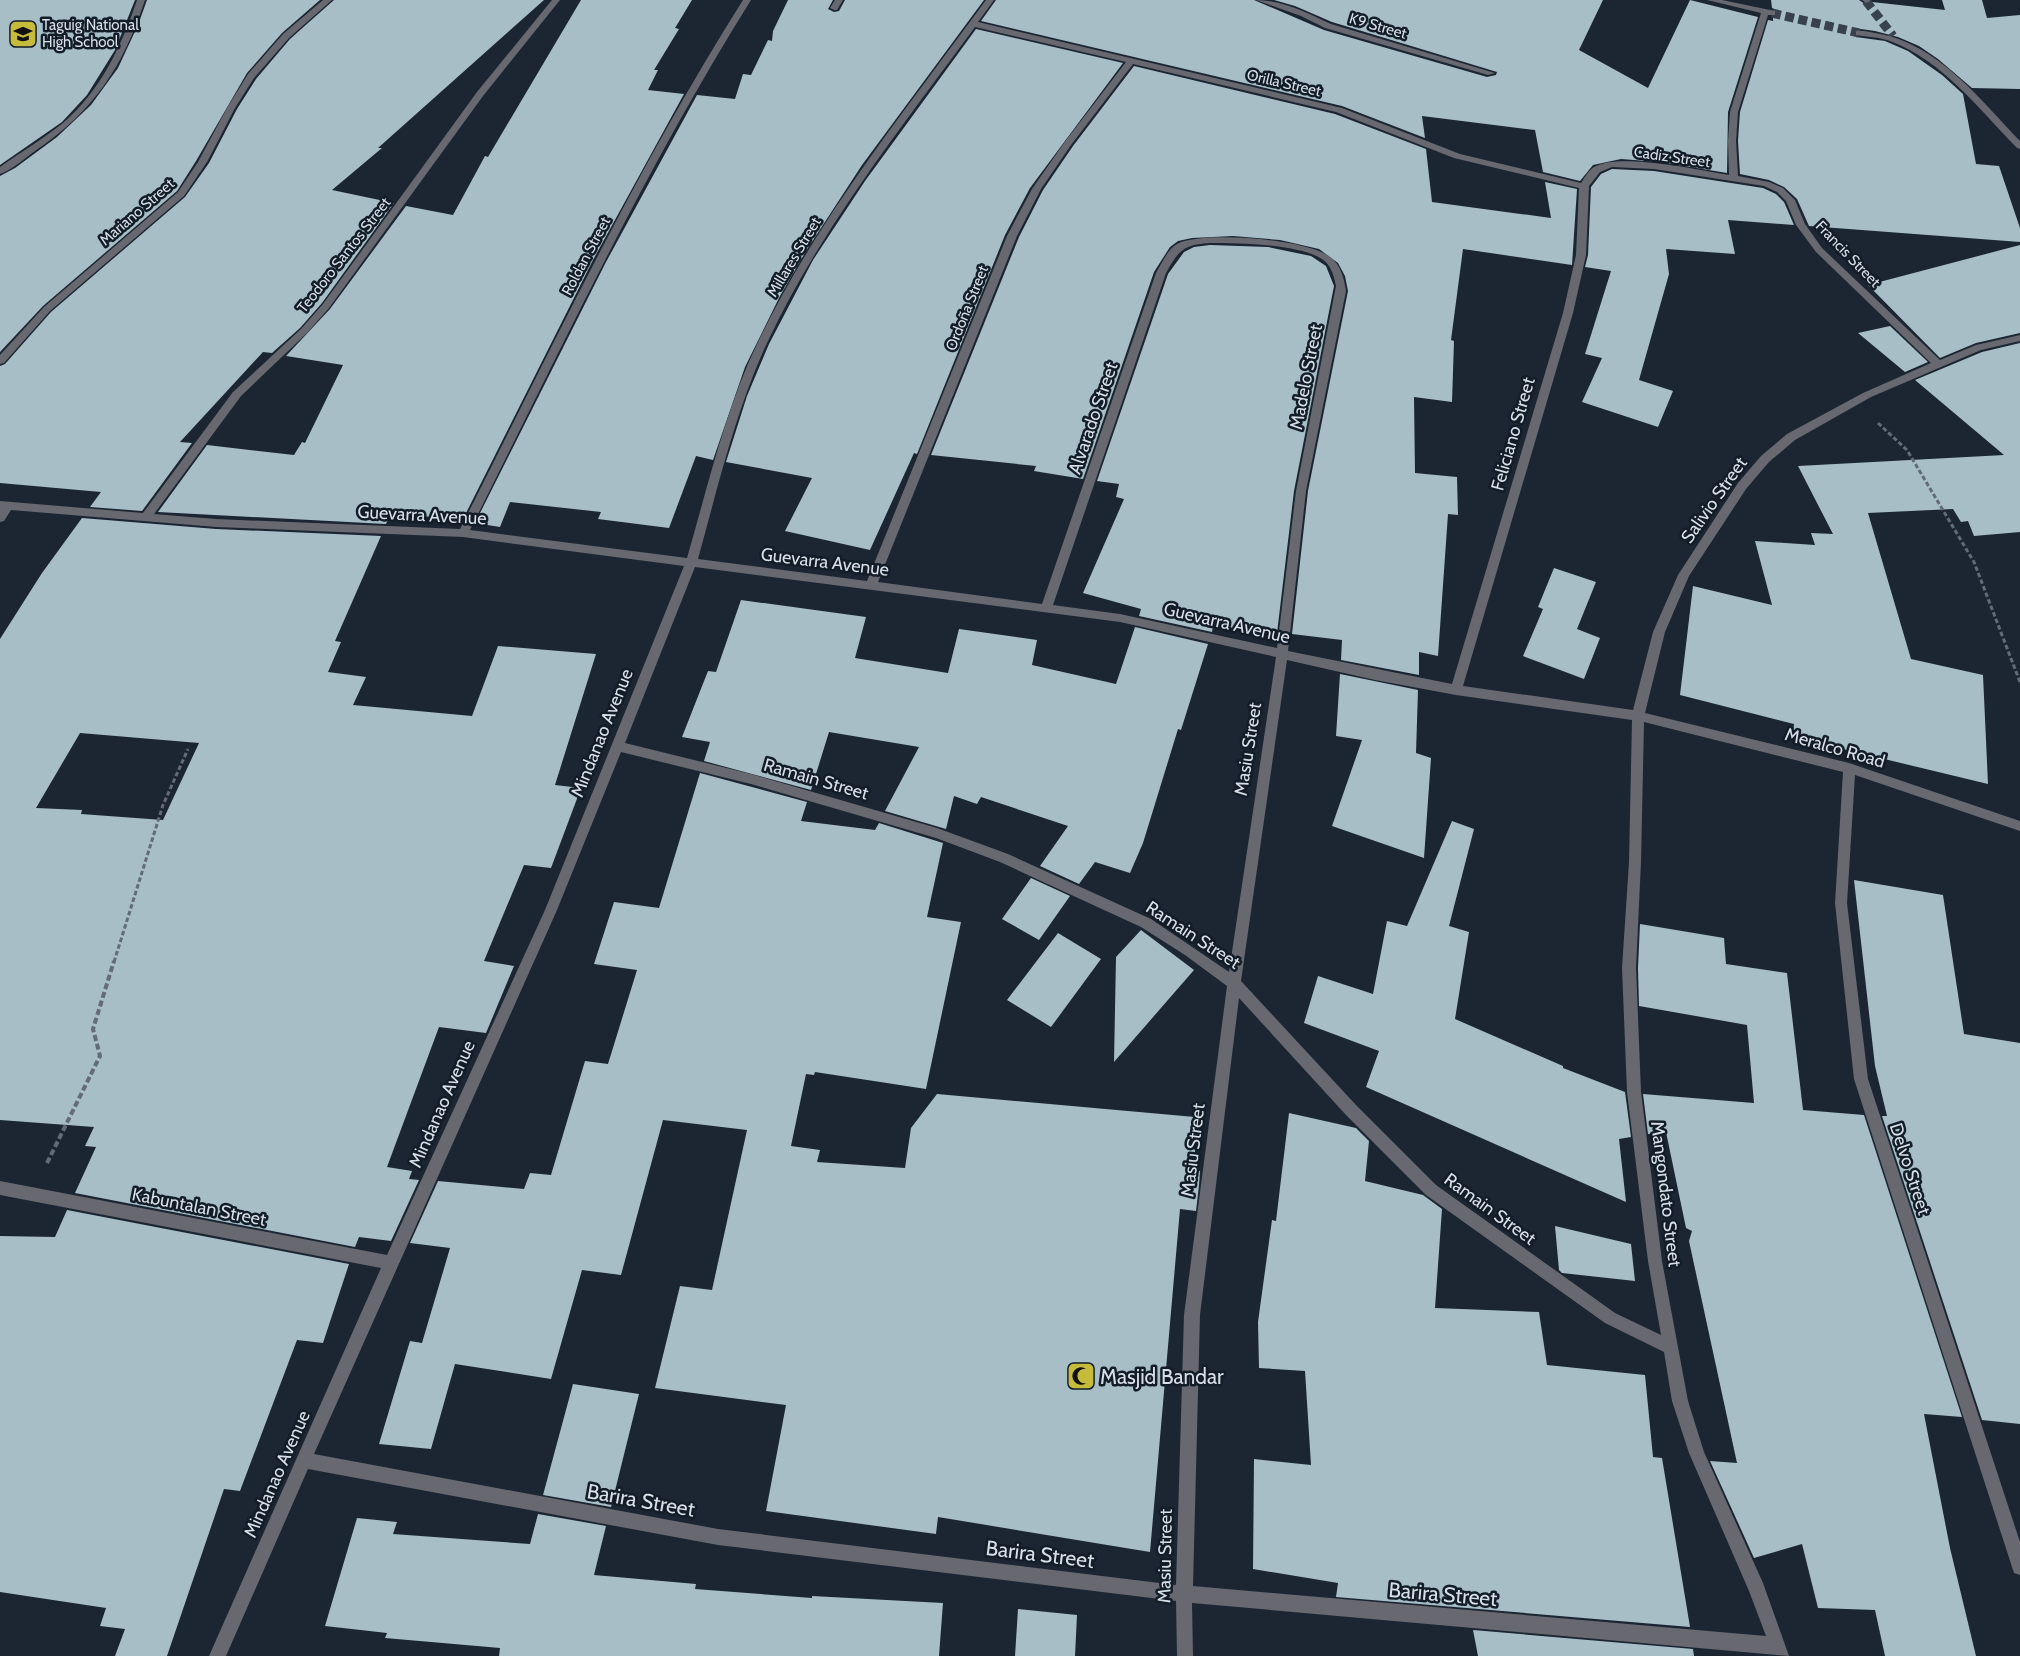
<svg xmlns="http://www.w3.org/2000/svg" width="2020" height="1656" font-family="Cabin,sans-serif">
  <style>
    .building { fill: #a7bec7; fill-rule: evenodd }
    .lines { fill: none; stroke-linecap: round; stroke-linejoin: round }
    .minor-tunnel { stroke: #37424d; stroke-width: 9; stroke-dasharray: 9 4.5; stroke-linecap: butt }
    .path-far1 { stroke: #626b76; stroke-width: 3; stroke-dasharray: 4.5 2.5; stroke-linecap: butt }
    .path { stroke: #626b76; stroke-width: 4; stroke-dasharray: 6 3; stroke-linecap: butt }
    .minor { fill: #676870; fill-rule: evenodd }
    .labels { text-anchor: middle; dominant-baseline: central; stroke-width: 5; stroke-linejoin: round; paint-order: stroke }
    .far-poi-label { font-size: 15px; fill: #d8dfe8; stroke: #121d28; text-anchor: start }
    .far-street-label { font-size: 15px; fill: #d8dfe8; stroke: #121d28 }
    .street-label { font-size: 18px; fill: #d8dfe8; stroke: #121d28 }
    .near-poi-label { font-size: 21px; fill: #d8dfe8; stroke: #121d28; text-anchor: start }
    .near-street-label { font-size: 21px; fill: #d8dfe8; stroke: #121d28 }
  </style>
  <rect width="100%" height="100%" fill="#1b2632"/>
  <path class="building" d="M0,0H135L115,50L87,95L62,122L0,165Z
    M147,0H320L282,33L247,73L196,161L177,191L43,306L0,352V176L15,168L57,137L91,105L118,68L138,25Z
    M334,0H544L378,148H382L332,190L394,203L322,303L300,328L272,353L263,352L180,442L192,443L142,511L90,507L101,492L0,483V366L5,364L51,312L185,197L209,163L237,109L256,79L290,39Z
    M581,0H692L675,28L679,29L654,70H658L648,90L684,94L593,260L462,521L391,512L386,524L158,512L207,445L294,455L302,442L305,443L343,365L286,356L330,309L406,206L453,215L485,156L488,157Z
    M788,0H833L828,9L834,12L839,11L845,0H984L862,165L806,251L780,296L745,367L713,460L696,456L669,528L598,519L601,512L510,502L500,527L475,523L606,262L697,95L735,99L743,74L751,75L768,40L772,41L773,31Z
    M996,0H1254L1324,30L1487,77L1496,75L1497,72L1332,22L1295,6L1274,0H1603L1579,50L1648,88L1690,0L1758,17L1728,112L1727,173L1660,162L1621,159L1593,165L1580,181L1543,172L1535,130L1422,116L1425,138L1342,106L981,21Z
    M1771,0H1859L1865,4L1872,2L1945,10L1942,0H1982L1987,18L2020,15V89L1972,88L1938,59L1919,46L1898,37L1875,31L1861,29L1854,31L1856,37L1885,41L1908,51L1942,75L1963,94L1976,164L1999,166L2020,228V242L1809,226L1797,199L1784,187L1769,180L1740,174L1738,141L1740,112L1768,20L1773,21V17L1777,15L1776,10L1772,8Z
    M976,29L1123,63L1030,188L1005,235L917,454L914,453L870,550L785,531L812,478L726,462L747,396L769,344L813,260L865,181Z
    M1134,66L1335,114L1426,149L1432,202L1551,218L1545,182L1577,189L1572,265L1463,249L1451,340L1454,341L1452,402L1414,397L1415,473L1457,477L1458,515L1448,514L1438,656L1419,652V675L1341,660L1342,640L1292,634L1308,491L1348,291L1345,276L1338,263L1319,249L1280,240L1233,236L1192,238L1178,241L1170,247L1154,272L1083,479L1034,471L1036,466L931,455L1019,237L1043,190L1073,146Z
    M1612,169L1654,171L1763,188L1776,194L1784,202L1794,225L1728,220L1735,254L1666,249L1669,274L1639,380L1673,391L1658,427L1582,402L1602,358L1585,354L1611,271L1585,267L1588,255L1591,187L1601,174Z
    M1210,245L1268,247L1311,256L1326,266L1334,286L1294,491L1277,633L1213,626L1212,632L1139,616L1141,609L1083,593L1124,499L1116,497L1119,484L1097,481L1168,274L1184,252L1194,247Z
    M2020,245V333L1976,343L1940,358L1868,285Z
    M1890,326L1928,362L1905,372L1858,333Z
    M2020,343V532L1974,536L1968,521L1961,522L1953,509L1868,513L1911,659L1983,675L1988,784L1793,737L1794,724L1680,695L1693,586L1772,605L1755,541L1815,545L1811,533L1833,534L1798,466L2004,455L1915,380L1982,352Z
    M82,518L216,529L381,536L335,641L341,642L328,672L366,677L353,705L472,716L498,646L596,654L555,785L581,788L551,868L524,865L484,961L514,966L486,1033L439,1027L387,1167L412,1171L409,1179L419,1180L391,1241L359,1237L355,1247L75,1193L96,1147L85,1146L94,1127L0,1120V639L42,573ZM80,733L199,743L163,820L81,814L82,810L36,808Z
    M1554,568L1596,582L1577,629L1600,638L1584,679L1523,656L1543,609L1538,607Z
    M741,600L866,617L855,658L948,673L959,629L1037,640L1032,665L1116,684L1135,627L1208,644L1181,730L1178,729L1143,843L1130,873L1095,862L1079,884L1040,866L1068,826L981,797L977,804L954,796L946,829L885,811L919,747L829,732L811,790L704,761L710,742L682,737L708,671L716,672Z
    M1340,674L1418,690L1416,753L1431,758L1424,858L1332,826L1362,740L1336,736Z
    M700,773L807,802L801,821L875,830L879,823L943,843L927,917L961,922L926,1089L815,1072L814,1075L806,1074L791,1146L820,1150L817,1162L905,1168L911,1128L937,1094L1195,1117V1171H1200L1199,1185L1196,1211L1180,1209L1150,1552L938,1517L936,1534L766,1511L786,1405L655,1388L680,1286L712,1290L747,1130L663,1120L621,1275L582,1270L551,1379L455,1364L431,1449L379,1444L410,1341L422,1343L450,1248L410,1243L438,1181L524,1189L530,1173L551,1175L585,1061L608,1064L637,970L594,964L614,902L659,908Z
    M1452,821L1474,829L1449,926L1469,932L1455,1019L1563,1066V1068L1625,1092L1631,1137L1619,1139L1626,1202L1366,1087L1379,1051L1304,1023L1318,976L1373,994L1387,921L1407,926Z
    M1031,878L1070,896L1039,940L1002,919Z
    M1854,880L1943,895L1964,1034L2020,1043V1424L1982,1420L1882,1116H1887L1875,1066Z
    M1640,924L1724,938L1726,964L1787,973L1803,1110L1864,1115L1962,1417L1924,1414L1950,1548L1976,1656H1885L1875,1610L1818,1608L1802,1544L1754,1558L1710,1461L1737,1463L1689,1241L1692,1231L1686,1228L1666,1132L1648,1134L1643,1094L1754,1103L1747,1025L1639,1006L1638,968Z
    M1141,930L1194,970L1114,1062L1116,957Z
    M1058,933L1101,959L1051,1027L1007,1000Z
    M1289,1113L1356,1128L1369,1141L1365,1181L1423,1195L1442,1209L1435,1308L1539,1312L1547,1365L1645,1375L1653,1457L1662,1458L1690,1627L1336,1597L1338,1583L1253,1569L1254,1459L1311,1465L1305,1371L1259,1368L1258,1322L1272,1220L1276,1221Z
    M67,1210L349,1264L323,1343L297,1340L240,1491L224,1489L167,1656H115L125,1629L100,1626L106,1608L0,1592V1236L55,1237Z
    M1555,1226L1631,1244L1635,1281L1562,1273L1559,1270Z
    M573,1384L639,1394L611,1507L543,1495Z
    M538,1514L606,1526L594,1575L696,1584L695,1589L812,1598V1596L943,1603L939,1656H499L500,1648L385,1638L387,1633L325,1626L357,1518L397,1522L393,1534L530,1544Z
    M1018,1609L1077,1615L1075,1656H1015Z
    M1473,1630L1693,1649L1694,1656H1478Z"/>
  <g class="lines">
    <path class="minor-tunnel" d="M1866,1L1893,36
      M1772,13L1859,33"/>
    <path class="path-far1" d="M1878,423L1907,450L1974,562L2020,682
      M114,962L163,805L188,749"/>
    <path class="path" d="M47,1163L100,1056L93,1029L114,961"/>
    <path class="minor" d="M137,0H145C123,67 94,111 35,151C25,158 12,170 0,174V167C21,152 43,139 63,123C101,90 121,47 137,0Z
      M323,0H332L289,38L254,78L235,108L207,162L184,196L50,311L4,363L0,364V355L44,307L178,192L198,162L227,108L248,74L283,34Z
      M552,0H560L483,96L329,308L307,333L241,396L154,514L216,519L460,529C550,351 636,169 743,0H751C645,169 560,351 470,530L687,558C708,486 725,410 758,342C817,219 905,111 986,0H994L978,22L1342,108L1460,154L1581,183C1585,177 1588,171 1594,167C1618,152 1700,170 1729,175L1728,141L1730,112L1761,13L1707,0H1722L1775,11V15H1768L1738,112L1736,141L1738,176L1769,182L1783,188L1795,200L1805,224L1822,248L1940,360L1976,345L2020,335V341L1981,350L1871,397L1795,440L1769,462L1746,489L1689,576L1665,632L1645,713L1849,763L2020,821V831L1855,775L1847,903L1868,1079L2020,1542V1575L2014,1573L2012,1567L1854,1079L1835,903L1843,772L1644,722L1641,862L1636,968L1641,1092L1662,1261L1688,1401L1704,1452L1763,1583L1789,1656L1192,1603L1193,1656H1177L1176,1601L718,1545L308,1469L226,1656H209L381,1268L0,1195V1181L387,1255L545,910L684,566L463,537L216,527L11,510L4,521L0,522V501L143,513L233,392L301,329L323,304L477,92ZM975,27L1126,62L1064,143L1032,189L1007,236L867,581L698,559C718,487 735,412 767,343C821,228 901,128 975,27ZM1133,64L1336,112L1454,158L1579,188L1576,255L1563,313L1452,684L1288,651L1306,491L1346,291C1344,278 1341,265 1330,257C1309,239 1205,231 1179,243C1168,248 1162,263 1156,273L1042,604L878,582L1017,236L1041,189L1071,145ZM1612,167L1654,169L1764,186L1777,192L1786,201L1796,225L1816,252L1931,363L1863,393L1787,434L1761,456L1738,483L1678,575L1653,632L1633,710L1463,686L1573,313L1586,255L1589,186L1600,172ZM1210,243C1239,243 1298,244 1322,259C1331,265 1334,276 1336,286L1296,491L1277,648L1120,614L1053,605L1166,273C1179,250 1183,245 1210,243ZM695,567L1120,622L1276,657L1229,972L1151,919L1008,854L937,828L751,774L625,743ZM1287,660L1375,680L1456,695L1632,720L1629,862L1622,968L1627,1092L1648,1261L1661,1335L1615,1313L1436,1185L1356,1105L1241,981ZM621,752L751,784L936,838L1000,862L1141,927L1185,955L1227,986L1184,1315L1176,1585L718,1529L314,1454L557,910ZM1239,998L1346,1115L1426,1195L1605,1323L1664,1352L1672,1401L1689,1453L1749,1591L1766,1636L1193,1586L1200,1315Z
      M835,0H843L837,10H834L830,8Z
      M1256,0C1282,0 1308,13 1331,24L1495,73L1488,75L1325,28L1301,16Z
      M1862,0H1870V1L1866,3Z
      M1856,31C1862,30 1869,32 1875,33C1936,42 1980,99 2020,141V149L2017,148C1980,110 1942,60 1890,41C1879,37 1867,37 1856,35Z"/>
  </g>
  <defs>
    <symbol id="school-square" viewBox="-11 -11 22 22"><rect x="-9" y="-9" width="18" height="18" rx="4" fill="#c7bb3b" stroke="#121d28"/><path d="M0-5L7-2L0 1L-7-2ZM-4 1L0 2.5L4 1V4Q0 6-4 4Z" fill="#111"/></symbol>
    <symbol id="mosque-square" viewBox="-11 -11 22 22"><rect x="-9" y="-9" width="18" height="18" rx="4" fill="#c7bb3b" stroke="#121d28"/><path d="M3.5-4.9A6 6 0 1 0 3.5 4.9A5 5 0 1 1 3.5-4.9Z" fill="#111"/></symbol>
  </defs>
  <g fill-rule="evenodd">
    <use href="#school-square" x="7" y="18" width="32" height="32"/>
    <use href="#mosque-square" x="1065" y="1360" width="32" height="32"/>
  </g>
  <g class="labels">
    <g class="far-poi-label">
      <text x="42" y="25">Taguig National<tspan x="42" dy="17">High School</tspan></text>
    </g>
    <g class="far-street-label">
      <text transform="translate(1378 26) rotate(16)">K9 Street</text>
      <text transform="translate(1284 83) rotate(13)">Orilla Street</text>
      <text transform="translate(1672 157) rotate(8)">Cadiz Street</text>
      <text transform="translate(137 212) rotate(-41)">Mariano Street</text>
      <text transform="translate(1848 254) rotate(46)">Francis Street</text>
      <text transform="translate(344 255) rotate(-52)">Teodoro Santos Street</text>
      <text transform="translate(586 256) rotate(-62)">Roldan Street</text>
      <text transform="translate(794 257) rotate(-59)">Millares Street</text>
      <text transform="translate(967 308) rotate(-68)">Ordoña Street</text>
    </g>
    <g class="street-label">
      <text transform="translate(1306 377) rotate(-79)">Madelo Street</text>
      <text transform="translate(1093 418) rotate(-71)">Alvarado Street</text>
      <text transform="translate(1513 434) rotate(-74)">Feliciano Street</text>
      <text transform="translate(1714 500) rotate(-55)">Salivio Street</text>
      <text transform="translate(422 515) rotate(3)">Guevarra Avenue</text>
      <text transform="translate(825 562) rotate(7)">Guevarra Avenue</text>
      <text transform="translate(1227 623) rotate(13)">Guevarra Avenue</text>
      <text transform="translate(602 733) rotate(-68)">Mindanao Avenue</text>
      <text transform="translate(1835 748) rotate(16)">Meralco Road</text>
      <text transform="translate(1248 749) rotate(-81)">Masiu Street</text>
      <text transform="translate(816 779) rotate(16)">Ramain Street</text>
      <text transform="translate(1193 935) rotate(33)">Ramain Street</text>
      <text transform="translate(442 1104) rotate(-66)">Mindanao Avenue</text>
      <text transform="translate(1193 1150) rotate(-83)">Masiu Street</text>
      <text transform="translate(1910 1169) rotate(72)">Delvo Street</text>
      <text transform="translate(1666 1194) rotate(83)">Mangondato Street</text>
      <text transform="translate(199 1207) rotate(11)">Kabuntalan Street</text>
      <text transform="translate(1490 1209) rotate(36)">Ramain Street</text>
      <text transform="translate(277 1474) rotate(-66)">Mindanao Avenue</text>
      <text transform="translate(1165 1556) rotate(-89)">Masiu Street</text>
    </g>
    <g class="near-poi-label">
      <text x="1100" y="1376">Masjid Bandar</text>
    </g>
    <g class="near-street-label">
      <text transform="translate(641 1500) rotate(10)">Barira Street</text>
      <text transform="translate(1040 1554) rotate(7)">Barira Street</text>
      <text transform="translate(1443 1594) rotate(5)">Barira Street</text>
    </g>
  </g>
</svg>
